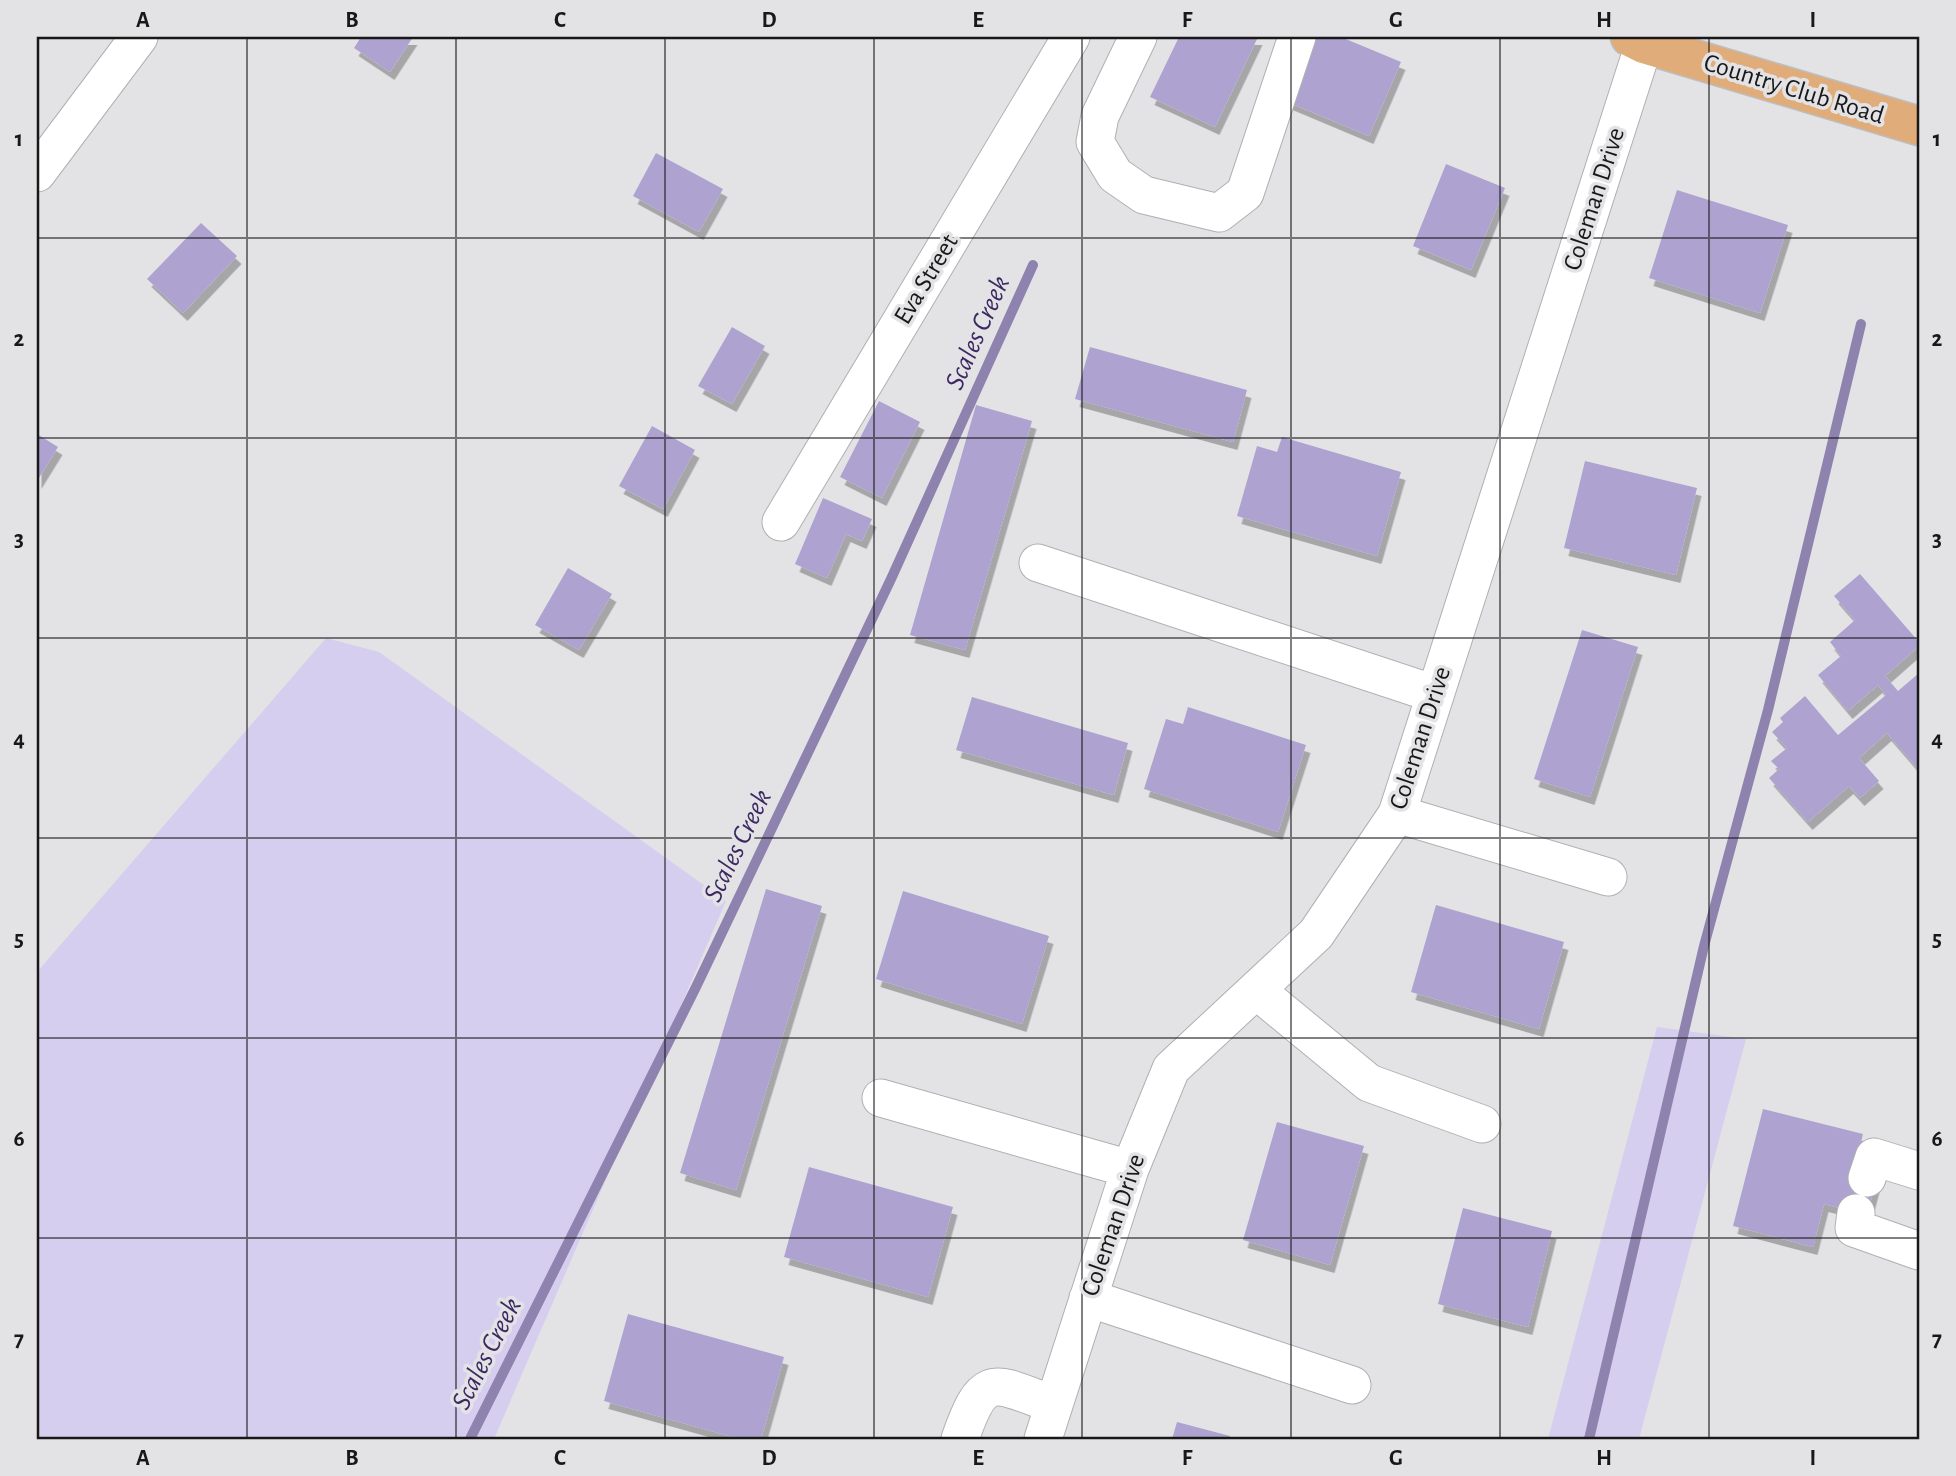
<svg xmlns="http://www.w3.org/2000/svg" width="1956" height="1476" font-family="'Alegreya Sans',sans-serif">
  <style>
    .green { fill: #d6ceee }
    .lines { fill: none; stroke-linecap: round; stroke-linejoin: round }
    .stream { stroke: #8e82ae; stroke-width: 10 }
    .building { fill: #aea2d0; filter: url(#shadow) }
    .minor-casing { stroke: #b0afb3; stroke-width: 39 }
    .major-casing { stroke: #bebebf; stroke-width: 41 }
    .minor { stroke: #fff; stroke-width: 37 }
    .major { stroke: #e0ac79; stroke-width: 38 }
    .grid { fill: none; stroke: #181819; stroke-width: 2; stroke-opacity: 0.55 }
    .labels { text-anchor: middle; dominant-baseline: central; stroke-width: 7; stroke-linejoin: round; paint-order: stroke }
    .street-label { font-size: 26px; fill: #181819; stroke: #e3e3e6 }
    .water-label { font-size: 28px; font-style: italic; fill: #3d2962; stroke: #e3e3e6 }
    .neatline { fill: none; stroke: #181819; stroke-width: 2.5 }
    .grid-label { font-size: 23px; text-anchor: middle; font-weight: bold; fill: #181819 }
  </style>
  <defs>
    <filter id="shadow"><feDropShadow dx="4.5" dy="8" stdDeviation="0" flood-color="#0004"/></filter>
  </defs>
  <rect width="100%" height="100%" fill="#e3e3e6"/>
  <path class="green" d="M326,638L379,652L726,901L494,1439H37V972Z
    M1657,1027L1746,1039L1639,1439H1548Z"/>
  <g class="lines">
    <path class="stream" d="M470,1439L696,987L891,579L1033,265
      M1589,1439L1704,946L1768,710L1861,324"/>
  </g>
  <path class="building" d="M361,37H413L390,72L354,48Z
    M1179,37H1258L1215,127L1150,97Z
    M1307,37H1341L1401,62L1369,136L1281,99Z
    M656,153L723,189L699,232L633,196Z
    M1446,164L1505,188L1471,270L1413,246Z
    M1677,190L1788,225L1760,313L1649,278Z
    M201,223L237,256L183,313L147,279Z
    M732,327L765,346L732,404L698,386Z
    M1090,347L1247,390L1233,442L1075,399Z
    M879,401L920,422L882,498L840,477Z
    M976,405L1032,421L965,650L910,635Z
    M652,426L695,450L663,509L619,486Z
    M37,434L58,447L37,481Z
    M1282,437L1401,472L1377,556L1237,516L1257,446L1277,452Z
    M1585,461L1697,488L1676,575L1564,548Z
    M823,498L872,519L862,541L846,534L827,578L795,564Z
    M568,568L612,594L579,650L535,625Z
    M1860,574L1919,642V646L1885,676L1898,691L1919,673V770L1887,733L1859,758L1879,781L1860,798L1849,786L1808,822L1769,778L1779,769L1771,761L1787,748L1772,732L1783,722L1780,718L1805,696L1838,735L1886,695L1878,685L1848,711L1818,675L1841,656L1830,642L1855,620L1834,596Z
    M1582,630L1638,647L1590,797L1534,779Z
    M972,697L1128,743L1114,795L956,750Z
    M1188,707L1306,745L1278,832L1144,789L1166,719L1183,724Z
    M766,889L822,906L736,1190L680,1173Z
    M903,891L1049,936L1022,1024L876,979Z
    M1436,905L1564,942L1539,1029L1411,992Z
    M1763,1109L1863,1134L1853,1175L1876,1181L1867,1215L1824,1204L1813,1247L1733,1226Z
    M1277,1122L1364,1146L1330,1265L1243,1240Z
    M809,1167L953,1207L928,1297L784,1257Z
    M1463,1208L1552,1231L1528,1327L1438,1304Z
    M628,1314L784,1357L761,1439H740L604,1401Z
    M1177,1422L1230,1436L1229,1439H1172Z"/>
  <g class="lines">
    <defs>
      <path id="minor" d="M1138,37L1100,116L1095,142L1115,175L1144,195L1219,213L1245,193L1297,37
        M37,173L139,37
        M781,522L1071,37
        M1038,563L1435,694
        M1397,814L1608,877
        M1256,990L1369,1083L1482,1124
        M881,1098L1130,1169
        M1867,1178L1874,1157L1919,1171
        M1856,1213L1854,1228L1919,1251
        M1088,1298L1352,1385
        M960,1439C984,1370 993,1382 1054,1405
        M1043,1439L1130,1169L1171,1069L1316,934L1397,814L1644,44"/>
      <path id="major" d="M1630,37L1644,44L1919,126"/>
    </defs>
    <use href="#minor" class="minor-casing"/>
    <use href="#major" class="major-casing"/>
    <use href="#minor" class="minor"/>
    <use href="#major" class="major"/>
  </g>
  <path class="grid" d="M247,37V1439M456,37V1439M665,37V1439M874,37V1439M1082,37V1439M1291,37V1439M1500,37V1439M1709,37V1439M37,238H1919M37,438H1919M37,638H1919M37,838H1919M37,1038H1919M37,1238H1919"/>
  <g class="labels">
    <g class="street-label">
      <text transform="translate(1794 89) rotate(17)">Country Club Road</text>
      <text transform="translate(1594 199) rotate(-72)">Coleman Drive</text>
      <text transform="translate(926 279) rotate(-59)">Eva Street</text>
      <text transform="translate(1420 738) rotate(-72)">Coleman Drive</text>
      <text transform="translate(1113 1225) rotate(-71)">Coleman Drive</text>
    </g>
    <g class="water-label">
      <text transform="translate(978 333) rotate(-66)">Scales Creek</text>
      <text transform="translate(738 846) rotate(-64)">Scales Creek</text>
      <text transform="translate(487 1354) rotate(-63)">Scales Creek</text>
    </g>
  </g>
  <rect width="1956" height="1476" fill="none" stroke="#e3e3e6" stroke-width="77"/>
  <rect x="38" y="38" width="1880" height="1400" class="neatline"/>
  <g class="grid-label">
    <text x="143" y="27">A</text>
    <text x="352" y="27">B</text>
    <text x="560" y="27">C</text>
    <text x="769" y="27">D</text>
    <text x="978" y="27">E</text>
    <text x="1187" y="27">F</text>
    <text x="1396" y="27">G</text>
    <text x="1604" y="27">H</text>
    <text x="1813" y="27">I</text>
    <text x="19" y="146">1</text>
    <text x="1937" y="146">1</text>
    <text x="19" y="346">2</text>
    <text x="1937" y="346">2</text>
    <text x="19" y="546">3</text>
    <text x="1937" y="546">3</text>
    <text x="19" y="746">4</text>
    <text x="1937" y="746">4</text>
    <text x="19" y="946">5</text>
    <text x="1937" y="946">5</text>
    <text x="19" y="1146">6</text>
    <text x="1937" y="1146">6</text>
    <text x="19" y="1346">7</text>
    <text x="1937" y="1346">7</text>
    <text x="143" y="1465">A</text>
    <text x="352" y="1465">B</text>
    <text x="560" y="1465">C</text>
    <text x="769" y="1465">D</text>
    <text x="978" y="1465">E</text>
    <text x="1187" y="1465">F</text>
    <text x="1396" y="1465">G</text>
    <text x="1604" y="1465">H</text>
    <text x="1813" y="1465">I</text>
  </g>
</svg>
